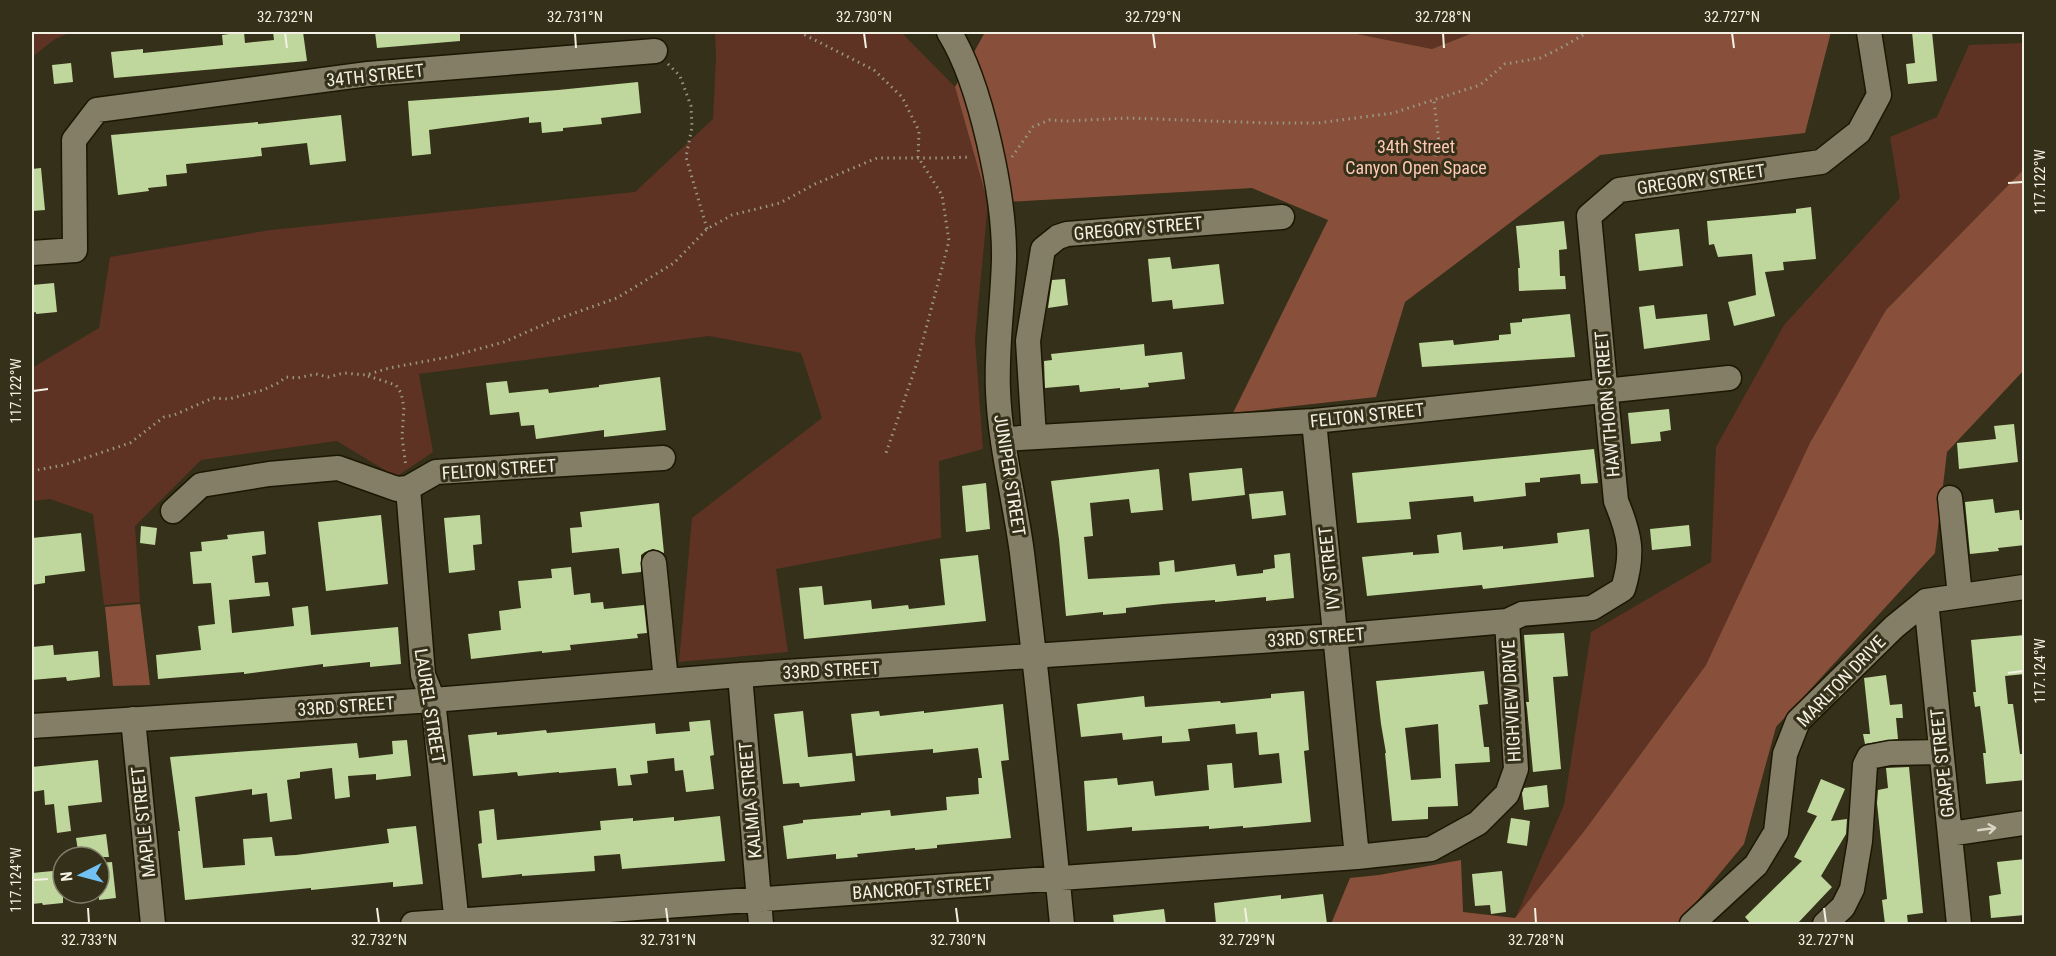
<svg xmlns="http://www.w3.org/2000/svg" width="2056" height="956" font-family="'Roboto Condensed',sans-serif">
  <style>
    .green { fill: #5e3323 }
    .forest { fill: #88503a }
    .building { fill: #bfd79c; fill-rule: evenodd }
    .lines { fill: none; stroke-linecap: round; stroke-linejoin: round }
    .minor-casing { stroke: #1c1703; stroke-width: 27 }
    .path { stroke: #9a9885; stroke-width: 3; stroke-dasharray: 1.5 4.5; stroke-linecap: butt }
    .minor { stroke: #837e65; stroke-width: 24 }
    .oneway { stroke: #d7d4c4 }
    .ticks { fill: none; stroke: #f3f1e3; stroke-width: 2 }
    .labels { text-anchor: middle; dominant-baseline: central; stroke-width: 6; stroke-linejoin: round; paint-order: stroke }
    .street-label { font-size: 18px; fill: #f3f1e3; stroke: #343019 }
    .park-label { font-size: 18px; fill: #fec8b4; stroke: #343019 }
    .neatline { fill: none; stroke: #f3f1e3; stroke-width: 2 }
    .ticks-label { font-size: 15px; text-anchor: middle; fill: #f3f1e3 }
  </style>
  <rect width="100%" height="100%" fill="#343019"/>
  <path class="green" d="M32,32H72L55,39L32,57Z
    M715,32H901L955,87L988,203L975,339L983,449L939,461L941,538L776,569L788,652L679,662L692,518L822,418L801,353L709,336L419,374L433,452L396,477L337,441L201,460L135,526L140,602L104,605L93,514L50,499L32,501V368L99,328L110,257L271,230L635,192L713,119L716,57Z
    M1347,32H1475L1432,49Z
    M2024,43V169L1886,310L1706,665L1585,830L1515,919L1564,805L1591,632L1711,562L1716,447L1784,325L1900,198L1890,137L1937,117L1969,45Z"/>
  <path class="forest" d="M985,32H1347L1432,49L1475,32H1831L1805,133L1600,155L1405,302L1376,397L1233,413L1328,220L1252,188L988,203L955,87Z
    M2024,169V370L1947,452L1935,553L1776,727L1744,844L1678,924H1331L1350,878L1379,875L1461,860L1463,912L1515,918L1585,830L1706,665L1810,443L1886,310Z
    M140,604L150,685L113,686L105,607Z"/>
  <path class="building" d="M244,32L245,43L274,40L273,32H303L307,61L114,78L111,52L143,49V53L223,45L222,35Z
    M375,32H460V41L377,48Z
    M1912,32H1932L1937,81L1908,84L1906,64L1915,63Z
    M71,63L73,82L54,84L52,65Z
    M638,82L641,113L601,118L602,124L563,128V131L542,133L541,122L529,123V117L443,128L429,130L431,154L412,156L408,101L558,90Z
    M341,115L346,161L310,165L307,143L261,148L262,156L186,164L187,173L166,175L167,186L148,188L149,191L118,195L111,135L258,122V124Z
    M41,168L45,210L32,211V169Z
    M1811,207L1816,259L1783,262L1784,270L1765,272L1775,316L1734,326L1728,302L1756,295L1752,254L1718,257L1714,244L1709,245L1707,221L1796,213V209Z
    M1564,221L1567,249L1559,250L1560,276H1565L1566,289L1519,291L1518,268H1520L1516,226Z
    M1679,229L1683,266L1639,271L1635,234Z
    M1170,257L1172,269L1219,264L1224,304L1173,309L1172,300L1152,302L1148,259Z
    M1065,279L1068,305L1048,308L1052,280Z
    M54,283L57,312L36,314V312L32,313V285Z
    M1654,305L1656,319L1707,314L1710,340L1644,349L1639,307Z
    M1570,314L1575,357L1422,367L1419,343L1453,340L1454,345L1499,340V335L1511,334L1510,323L1522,322V319Z
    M1144,344L1145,356L1182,352L1185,379L1148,383L1149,387L1120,390V388L1080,392L1079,385L1045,388L1044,361L1052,360L1051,354Z
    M660,377L666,430L604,437V430L536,439L534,425L521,426L519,412L490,415L486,383L507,381L509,393L548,389L549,393L599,387V385Z
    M1669,409L1671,430L1660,432L1661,441L1631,444L1628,413Z
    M2014,424L2018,462L1959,469L1957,443L1996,439L1994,426Z
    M1594,449L1598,483L1581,484L1580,474L1540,478V482L1525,483L1526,496L1474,502L1473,496L1409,502L1411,519L1357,523L1352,473Z
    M1242,468L1245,495L1192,501L1189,473Z
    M1159,469L1163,510L1131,513L1129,499L1090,503L1093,536L1084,537L1088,579L1160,575L1159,562L1174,560L1175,572L1235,564L1237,576L1263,573V570L1275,568L1274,555L1290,553L1294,598L1266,601V597L1215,602V600L1163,604L1126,608V613L1103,615V612L1066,616L1059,539L1051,481Z
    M986,483L990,529L966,532L962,486Z
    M1283,491L1286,515L1252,519L1249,494Z
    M1993,499L1995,513L2019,510L2020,520H2025V545L1998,548L1999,551L1970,554L1965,502Z
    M659,503L664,553L653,549L645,552L641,555V572L622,574L619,548L572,553L570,528L582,527L580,512Z
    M381,515L388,584L326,591L318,522Z
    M480,515L482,544L473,545L475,570L449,573L444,518Z
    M1689,525L1691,546L1652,550L1650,529Z
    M141,526L157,528L155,545L140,543Z
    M1589,529L1594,577L1483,589L1482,585L1367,596L1362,557L1413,552V555L1439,553L1437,535L1461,532L1463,550L1503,546V549L1558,543L1557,533Z
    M264,531L266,554L252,556L255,583L268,582L270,596L229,600L232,633L294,626L292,608L308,606L311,635L398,627L401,664L370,667V662L323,667V664L244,674V672L158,679L156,655L201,650L198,626L215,624L211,583L193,584L190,552L202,551L201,542L228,539L227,535Z
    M81,533L85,571L45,576V583L32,585V538Z
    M978,555L986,621L804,639L799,588L822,586L824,605L871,600L872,609L908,605L909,609L945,605L940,559Z
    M571,567L574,595L590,593L591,603L603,602L604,609L644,605L647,633L637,634L638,638L570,645L571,650L542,653V651L471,659L468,634L501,630L499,611L521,608L518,581L552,578L551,569Z
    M1564,633L1568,676L1553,677L1561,769L1533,772L1527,708L1526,702H1529L1524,635Z
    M2025,635V674L2005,676L2008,704H2013L2020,754H2025V780L1986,784L1983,753H1986L1980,706L1975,707L1973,692H1976L1971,640Z
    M53,645L54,655L98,651L100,677L67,681L66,677L32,680V647Z
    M1484,671L1488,704L1479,705L1484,747H1489L1490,762L1455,764L1458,806L1428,807V819L1392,821L1385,753H1386L1381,724L1376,681ZM1438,724L1441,778L1411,780L1405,728Z
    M1886,675L1890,705L1902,704L1903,718H1896L1898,739L1865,744L1863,734H1870L1864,678Z
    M1304,691L1309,750L1304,751L1311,822L1243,828V826L1209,829V826L1132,831V827L1087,831L1084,781L1117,778L1118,785L1153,781L1155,796L1209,790L1207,765L1232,763L1234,788L1282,783L1279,753L1259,755L1257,732L1236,734L1235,724L1188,729L1190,741L1162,743V736L1123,740L1122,733L1081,737L1077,704L1144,696L1145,707L1220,701L1221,703L1271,698V694Z
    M1003,704L1009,760L1001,761L1011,838L937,845V848L915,850V848L857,854L858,857L836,859V854L787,859L783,826L803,823V820L861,815V813L890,810L891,816L947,810L946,797L979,794L978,778H982L978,748L933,753V749L856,756L851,714L879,711L880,716L924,711V713Z
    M803,711L808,757L852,753L855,781L800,787L799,783L783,784L774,714Z
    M710,720L714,755L710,756L714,789L686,792L683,770L675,771L674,758L647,761L648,773L630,775L632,785L618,786L616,768L559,773V772L518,776L517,772L473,776L468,735L497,732V735L546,730L547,733L655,723L656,734L690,731L689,722Z
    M407,740L411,776L376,780V774L348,776L350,797L335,799L332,768L300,772V778L287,780L292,819L270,822L267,793L252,795V789L195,797L203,868L245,865L243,839L272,837L275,856L296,855L389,843L387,829L416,826L423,884L393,887V882L311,890V888L185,900L178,831H180L170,757L357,743L359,758L393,754L392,741Z
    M98,760L102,802L68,806L71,831L57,833L54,804L45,805L44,790L32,792V767Z
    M1909,767L1923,913L1907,915L1908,924H1885L1882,900L1887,899L1877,803L1878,790L1888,788L1886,768Z
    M1821,779L1845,789L1831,821L1847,819L1846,834L1821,876L1832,887L1797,924H1751L1745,917L1802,861L1794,857L1817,816L1807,812Z
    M1547,785L1549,807L1524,810L1522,793L1524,788Z
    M494,809L497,840L601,830L600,821L633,818V821L674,817V821L720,816L725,861L622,869L620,854L594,856L595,871L522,876V874L482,878L478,844L482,843L479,811Z
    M1511,818L1530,821L1527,846L1507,843Z
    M106,834L109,857H79L76,838Z
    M2025,859V915L1991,918L1989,896L2001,894L1997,862Z
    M112,862L116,898L99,900V863Z
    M63,870V903L43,905L42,903L32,904V873Z
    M1502,871L1506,912L1491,914L1490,905L1475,906L1472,874Z
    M1323,894L1327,924H1216L1214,903L1281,895V899Z
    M1164,909L1166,924H1114L1113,915Z"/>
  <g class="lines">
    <defs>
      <path id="minor" d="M949,32C981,83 1005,198 1004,259C1003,303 996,347 998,391C1000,445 1015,500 1022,553C1037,677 1050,801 1062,924
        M32,253L75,250L74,140L97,110L368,74L655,51
        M1314,421L1357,857
        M1034,437L1028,341L1043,249L1058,237L1067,234L1282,217
        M1004,439L1314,421L1729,378
        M408,488L423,675L433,700L457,924
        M1950,498L1960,596
        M173,511L201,485L269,474L338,468L397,489L408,488L436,472L663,458
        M654,563L666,681
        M1926,601L1959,924
        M1926,601L2024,587
        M740,675L761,924
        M133,719L153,924
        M32,726L433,700L740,675L1335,636L1507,621L1522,614L1592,608L1623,589C1634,553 1630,535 1616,501L1589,216L1619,190L1821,162L1859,132L1879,95L1869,32
        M1950,834L2024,823
        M413,924L1357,857L1431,849L1478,823L1507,794L1516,769L1507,621
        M1692,924L1756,865L1776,832L1785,754L1798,721L1894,627L1926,601
        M1825,924L1843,907L1852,889L1860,841L1865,765L1869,757L1890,753L1941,752"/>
    </defs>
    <use href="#minor" class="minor-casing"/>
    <path class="path" d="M799,32L874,70L902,97L919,131L918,157L942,195L949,241L917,363L885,456
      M668,64L680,76L691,106L692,127L686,157L707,229
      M1012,157L1033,127L1049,120L1067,121L1129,118L1267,123H1318L1393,113L1480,85L1505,64L1540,58L1559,49L1588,32
      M1432,168L1439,143L1434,101
      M368,376L396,385L401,393L404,407L402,437L406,467
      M32,471L64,465L130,443L164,417L174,415L213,398L229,399L263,390L278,383L286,377L297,378L316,374L328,377L344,373L366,375L389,368L449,357L504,342L552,321L617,298L674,263L707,229L732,215L780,203L815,184L877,158H943L971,157"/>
    <use href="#minor" class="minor"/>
  </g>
  <defs><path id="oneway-shaft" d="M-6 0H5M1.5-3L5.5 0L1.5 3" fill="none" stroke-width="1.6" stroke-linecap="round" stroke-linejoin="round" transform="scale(1.5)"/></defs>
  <use class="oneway" href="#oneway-shaft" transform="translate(1987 829) rotate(-8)"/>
  <path class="ticks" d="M285,33L287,48M575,33L576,48M864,33L866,48M1153,33L1155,48M1443,33L1444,48M1732,33L1734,48M2008,183L2023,182M33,391L48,389M2008,673L2023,671M33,880L48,879M88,908L89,923M377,908L379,923M666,908L668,923M956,908L958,923M1245,908L1247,923M1535,908L1536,923M1824,908L1826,923"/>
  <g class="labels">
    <g class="street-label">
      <text transform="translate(375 75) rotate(-6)">34TH STREET</text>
      <text transform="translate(1701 179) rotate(-8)">GREGORY STREET</text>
      <text transform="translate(1138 228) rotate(-5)">GREGORY STREET</text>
      <text transform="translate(1607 404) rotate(-95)">HAWTHORN STREET</text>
      <text transform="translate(1367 415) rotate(-6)">FELTON STREET</text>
      <text transform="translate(499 469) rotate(-4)">FELTON STREET</text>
      <text transform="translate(1010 475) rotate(81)">JUNIPER STREET</text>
      <text transform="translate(1329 568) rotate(-96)">IVY STREET</text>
      <text transform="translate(1316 637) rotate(-4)">33RD STREET</text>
      <text transform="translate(831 670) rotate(-3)">33RD STREET</text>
      <text transform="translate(1841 681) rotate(-46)">MARLTON DRIVE</text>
      <text transform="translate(1511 701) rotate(-93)">HIGHVIEW DRIVE</text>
      <text transform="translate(346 706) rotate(-4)">33RD STREET</text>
      <text transform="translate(430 706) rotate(81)">LAUREL STREET</text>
      <text transform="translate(1942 763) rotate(-96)">GRAPE STREET</text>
      <text transform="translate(750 800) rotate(-95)">KALMIA STREET</text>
      <text transform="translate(143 822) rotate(-96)">MAPLE STREET</text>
      <text transform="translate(922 888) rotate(-4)">BANCROFT STREET</text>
    </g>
    <g class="park-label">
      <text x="1416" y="146">34th Street<tspan x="1416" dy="21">Canyon Open Space</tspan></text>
    </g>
  </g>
  <rect width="2056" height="956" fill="none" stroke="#343019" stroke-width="66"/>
  <g transform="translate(81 875) rotate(264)"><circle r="28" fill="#343019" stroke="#807d6a" stroke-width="1.5"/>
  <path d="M0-4.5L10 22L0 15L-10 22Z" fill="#71c1f5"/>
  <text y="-9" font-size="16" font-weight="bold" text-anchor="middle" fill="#f3f1e3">N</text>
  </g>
  <rect x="33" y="33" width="1990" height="890" class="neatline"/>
  <g class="ticks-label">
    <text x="285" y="22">32.732°N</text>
    <text x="575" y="22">32.731°N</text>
    <text x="864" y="22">32.730°N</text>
    <text x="1153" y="22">32.729°N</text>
    <text x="1443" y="22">32.728°N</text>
    <text x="1732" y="22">32.727°N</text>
    <text transform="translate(2040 182) rotate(-90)" y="5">117.122°W</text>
    <text transform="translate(16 391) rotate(-90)" y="5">117.122°W</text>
    <text transform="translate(2040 671) rotate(-90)" y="5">117.124°W</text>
    <text transform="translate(16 880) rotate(-90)" y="5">117.124°W</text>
    <text x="89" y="945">32.733°N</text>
    <text x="379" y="945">32.732°N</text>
    <text x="668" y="945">32.731°N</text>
    <text x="958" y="945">32.730°N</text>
    <text x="1247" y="945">32.729°N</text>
    <text x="1536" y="945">32.728°N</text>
    <text x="1826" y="945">32.727°N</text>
  </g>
</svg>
